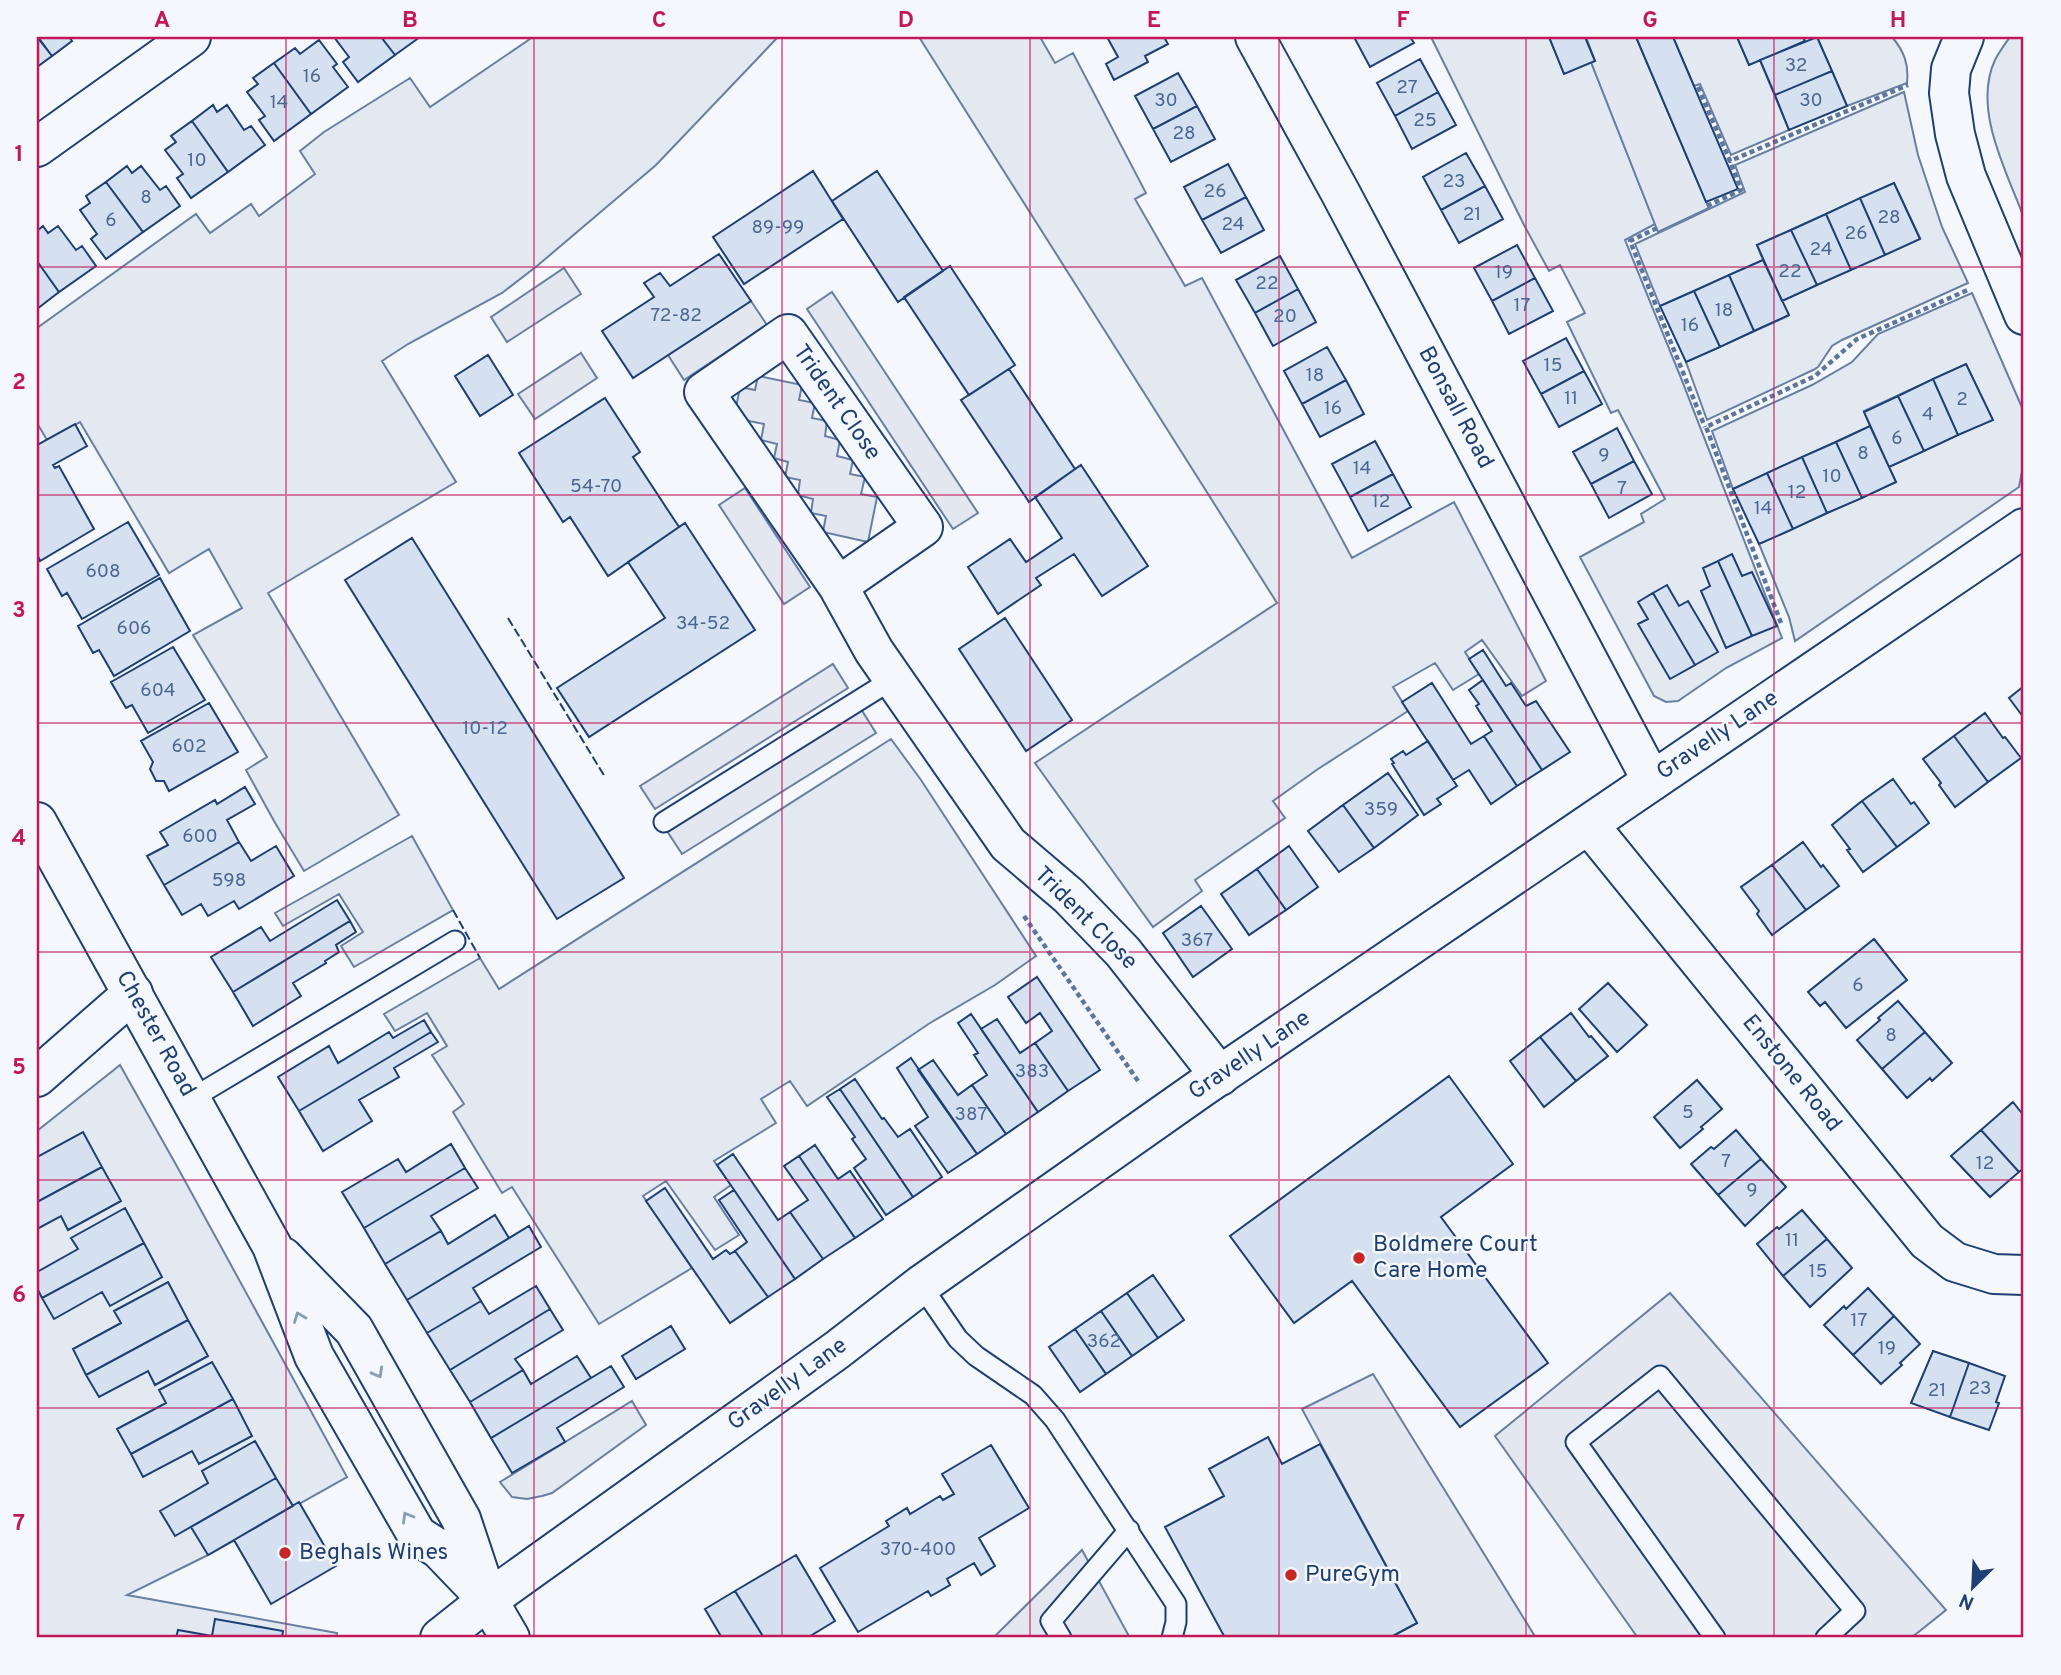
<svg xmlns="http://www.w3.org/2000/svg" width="2061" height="1675" font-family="Overpass,sans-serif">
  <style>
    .green { fill: #e3e9f0; stroke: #687fa3; stroke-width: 2 }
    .parking { fill: #e3e8f0; stroke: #687fa3; stroke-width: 2 }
    .building { fill: #d5e0f0; stroke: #1d3f73; stroke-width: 2 }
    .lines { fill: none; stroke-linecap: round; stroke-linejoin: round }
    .lane-casing { stroke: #1d3f73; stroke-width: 23 }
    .street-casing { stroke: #1d3f73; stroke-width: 42 }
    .secondary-casing { stroke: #1d3f73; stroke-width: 42 }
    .highway-casing { stroke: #1d3f73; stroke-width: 42 }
    .path { stroke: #5e769c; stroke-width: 4.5; stroke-dasharray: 5 3.5; stroke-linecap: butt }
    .lane { stroke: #f4f7fb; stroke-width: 19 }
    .street { stroke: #f4f7fb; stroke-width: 38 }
    .secondary { stroke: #f4f7fb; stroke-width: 38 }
    .highway { stroke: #f4f7fb; stroke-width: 38 }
    .fence { stroke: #1d3f73; stroke-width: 2; stroke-dasharray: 9 3.5; stroke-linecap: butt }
    .oneway { stroke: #889bb7 }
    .grid { fill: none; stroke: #c2185b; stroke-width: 2; stroke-opacity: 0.55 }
    .poi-dot { fill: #c62828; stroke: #f4f7fb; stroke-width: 2.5 }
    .labels { text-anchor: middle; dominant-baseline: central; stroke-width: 5; stroke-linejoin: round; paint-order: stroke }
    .number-label { font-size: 19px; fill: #4b6792 }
    .street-label { font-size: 23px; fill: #1d3f73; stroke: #f4f7fb }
    .poi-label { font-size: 23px; fill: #1d3f73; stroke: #f4f7fb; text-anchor: start }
    .neatline { fill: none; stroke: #c2185b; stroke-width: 2.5 }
    .grid-label { font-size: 23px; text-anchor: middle; font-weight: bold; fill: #c2185b }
  </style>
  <rect width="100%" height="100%" fill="#f4f7fb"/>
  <path class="green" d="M533,37H778L656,165L537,266L502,293L408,344L382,361L456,482L268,593L399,815L304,871L274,821L246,770L267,757L193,635L242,608L209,549L169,573L80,422L47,440L37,423V328L196,214L210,233L251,204L259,216L315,174L300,151L324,132L410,78L430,107Z
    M919,37H1040L1055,63L1073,53L1146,193L1135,199L1185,286L1202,278L1352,558L1454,502L1546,681L1522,696L1482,640L1465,652L1479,674L1453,690L1435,663L1393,687L1408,711L1318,769L1273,801L1285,818L1195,880L1202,891L1153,927L1035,763L1277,603Z
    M1431,37H1549L1564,73L1591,62L1655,224L1625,240L1681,378L1782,638L1726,668L1678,701L1666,702L1654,696L1580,557L1644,522L1641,514L1665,499L1618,410L1611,413L1567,322L1585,313L1560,265L1549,271L1524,225Z
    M1673,37H1737L1749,65L1760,60L1789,130L1731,155L1700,84L1694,86Z
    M1817,37H1892C1904,51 1909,64 1907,83L1847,106Z
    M2010,37H2024V218C2007,172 1972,109 1995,60C1999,52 2005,44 2010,37Z
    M1904,92L1918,155L1942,227L1968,283L1842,340L1832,346L1818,367L1813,370L1707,420L1686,362L1788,316L1782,301L1920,238L1894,183L1757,245L1763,260L1660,306L1635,244L1745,192L1735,165Z
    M1972,293L2024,412V461L2019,487L1795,641L1789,617L1759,544L1896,482L1889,467L1992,419L1966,364L1864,411L1870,426L1733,489L1712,431L1812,385L1852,362L1878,334Z
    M891,739L921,780L1036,956L995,985L930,1023L807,1106L790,1081L761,1099L776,1123L714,1161L731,1185L714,1197L739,1235L715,1250L666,1181L643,1196L692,1268L599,1324L512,1187L502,1193L453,1112L464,1104L432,1055L447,1046L427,1013L395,1031L384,1014L480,958L499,989Z
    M412,836L453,910L354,967L341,946L363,932L339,894L283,926L275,913Z
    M120,1065L179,1170L347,1477L208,1555L127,1595L337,1633L336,1638H37V1131Z
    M632,1401L646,1425L552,1493L542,1496L527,1499L512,1497L500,1482Z"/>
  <path class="parking" d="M1586,37H1636L1709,208L1658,232L1591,62L1595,61Z
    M564,268L581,294L507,342L491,317Z
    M832,292L978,513L953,529L807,309Z
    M751,301L767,325L684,380L668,355Z
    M581,353L597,378L535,419L518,394Z
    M758,376L802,385L799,400L815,403L812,418L827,421L825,436L840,440L837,456L853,460L850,474L865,477L861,494L877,497L868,542L823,532L826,516L811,513L813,499L798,495L800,480L785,477L788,462L774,458L777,444L761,440L764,424L734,418L740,387L755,390Z
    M745,488L810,587L784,604L719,505Z
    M833,664L848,688L655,809L640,786Z
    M861,709L876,733L682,854L667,831Z
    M1670,1293L1946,1610L1911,1638H1638L1495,1436Z
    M1373,1374L1536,1638H1389L1417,1623L1302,1409Z
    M1082,1550L1130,1638H993Z"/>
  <path class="building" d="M37,37L52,56L37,67Z
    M38,37H69L72,41L52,56Z
    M334,37H381L395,55L358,82L343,62L349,57Z
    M381,37H420L395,55Z
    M1107,37H1164L1168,44L1145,56L1148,62L1114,80L1106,64L1118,57Z
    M1354,37H1410L1414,43L1370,67Z
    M1549,37H1585L1595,61L1564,74Z
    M1636,37H1673L1738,189L1706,202Z
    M1737,37H1803L1805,41L1749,65Z
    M1817,37L1832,71L1775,95L1760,60Z
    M319,40L337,64L333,67L348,87L311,114L274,63L295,48L300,54Z
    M1420,59L1438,92L1395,116L1377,83Z
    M274,63L311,114L274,141L259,120L265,116L247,92L258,84L253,78Z
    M1832,71L1847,106L1789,130L1775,95Z
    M1178,73L1197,106L1153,129L1135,96Z
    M1438,92L1456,125L1412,149L1395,116Z
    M213,105L217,112L227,105L244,130L251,126L265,145L228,172L192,121Z
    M1197,106L1215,139L1171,162L1153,129Z
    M192,121L228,172L191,198L177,178L183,174L165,150L176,142L171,136Z
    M1466,153L1485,186L1441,210L1423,177Z
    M1228,164L1246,197L1202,220L1184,187Z
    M127,166L132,173L141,166L160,190L166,186L180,206L143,232L106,182Z
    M813,171L843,219L744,284L713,237Z
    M877,171L943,271L898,302L832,201Z
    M106,182L143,232L106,259L91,239L97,234L80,210L90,203L86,196Z
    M1894,183L1920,239L1885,255L1860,198Z
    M1485,186L1503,219L1459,243L1441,210Z
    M1246,197L1264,230L1221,253L1202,220Z
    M1860,198L1885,255L1851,270L1826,214Z
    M1826,214L1851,270L1817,285L1791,230Z
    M43,226L48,233L58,226L76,250L82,246L96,266L59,292L37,261V231Z
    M1791,230L1817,285L1782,301L1757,245Z
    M1517,245L1535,278L1492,301L1474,268Z
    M719,254L751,301L633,378L602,331L654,297L644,283L660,273L670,286Z
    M1280,256L1298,289L1255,313L1236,280Z
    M1763,260L1789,315L1754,331L1729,275Z
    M37,261L59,292L37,309Z
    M950,266L1015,365L969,395L904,297Z
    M1729,275L1754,331L1720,347L1694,291Z
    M1535,278L1553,311L1509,334L1492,301Z
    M1298,289L1316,322L1273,346L1255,313Z
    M1694,291L1720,347L1686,362L1660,306Z
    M1566,338L1584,371L1541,394L1523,361Z
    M1327,347L1346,380L1302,404L1284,371Z
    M488,355L513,395L480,416L455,376Z
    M1966,364L1993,420L1958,435L1933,379Z
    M1009,369L1075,469L1029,502L961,400Z
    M1584,371L1602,404L1559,427L1541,394Z
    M1933,379L1958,435L1924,451L1898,396Z
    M1346,380L1364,414L1320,437L1302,404Z
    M1898,396L1924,451L1889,467L1864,412Z
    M605,398L640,452L633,457L679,527L608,576L570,517L563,522L519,453Z
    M75,424L87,446L53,465L55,468L59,466L94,529L40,561L37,554V445Z
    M1870,426L1896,482L1862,498L1836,442Z
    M1617,428L1634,461L1591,484L1573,452Z
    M1375,441L1393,474L1350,497L1332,464Z
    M1836,442L1862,498L1827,513L1802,457Z
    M1802,457L1827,513L1793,529L1767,473Z
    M1634,461L1652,494L1609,518L1591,484Z
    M1081,465L1148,566L1102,596L1074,554L1036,578L1041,585L998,614L968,567L1010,539L1026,562L1062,538L1035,497Z
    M1767,473L1793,529L1759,544L1733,489Z
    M1393,474L1411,507L1368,531L1350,497Z
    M128,522L159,575L82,619L67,593L62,596L47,569Z
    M685,523L755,630L589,737L557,688L665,618L628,562Z
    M412,538L624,878L557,919L345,580Z
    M1732,554L1742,576L1752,572L1777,626L1752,636L1718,561Z
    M1718,561L1752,636L1726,648L1701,591L1710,586L1703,568Z
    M160,578L190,631L114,676L99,650L93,653L78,626Z
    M1667,585L1679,606L1688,601L1718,652L1695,665L1653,593Z
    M1653,593L1695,665L1670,679L1638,624L1648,619L1638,602Z
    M1005,618L1072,720L1026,751L959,649Z
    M173,647L205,700L148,733L132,705L126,708L111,682Z
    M1483,650L1506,686L1511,683L1526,706L1536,701L1570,752L1542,770L1469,659Z
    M1483,680L1542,770L1517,786L1484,736L1492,731L1476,706L1479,704L1469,690Z
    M1432,683L1471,744L1484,736L1517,786L1491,804L1469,770L1453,780L1402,702Z
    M2024,686V718L2009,698Z
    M209,703L238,752L169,791L164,781H156L150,769L153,762L141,741Z
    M1985,713L2003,738L2005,737L2021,758L1988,782L1954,736Z
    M1954,736L1988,782L1955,807L1939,785L1941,783L1923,759Z
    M1428,741L1457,786L1437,799L1441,804L1424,815L1392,764L1394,763L1391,759L1403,751L1406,755Z
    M1388,773L1418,815L1374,848L1343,805Z
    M1893,779L1911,804L1914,802L1929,823L1897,847L1862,801Z
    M245,787L255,804L227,820L239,842L164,885L147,856L168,845L160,832L215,800L217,804Z
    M1862,801L1897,847L1863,872L1847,850L1850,849L1832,825Z
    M1343,805L1374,848L1339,872L1308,831Z
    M239,842L251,861L276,846L294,876L239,909L234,901L208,916L201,904L182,915L164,885Z
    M1803,842L1821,867L1823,865L1839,886L1806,910L1772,865Z
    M1289,846L1318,887L1286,910L1257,869Z
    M1772,865L1806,910L1772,935L1757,914L1759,911L1741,887Z
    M1257,869L1286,910L1249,935L1221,894Z
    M337,900L350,921L233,992L211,957L261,927L270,941Z
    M1201,906L1232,949L1193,977L1163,933Z
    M350,921L356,932L336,945L339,952L325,961L326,963L293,983L301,996L253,1026L233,992Z
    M1874,939L1907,980L1846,1028L1825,1002L1820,1006L1808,992Z
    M1037,977L1100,1070L1068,1091L1035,1043L1052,1031L1040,1013L1026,1023L1008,997Z
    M1608,983L1647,1025L1617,1052L1579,1009Z
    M1898,1001L1925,1032L1882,1069L1857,1040L1880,1020L1878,1018Z
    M1571,1013L1589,1037L1591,1036L1608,1056L1576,1081L1540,1037Z
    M971,1014L1038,1112L1006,1134L972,1085L987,1075L974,1055L978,1053L958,1023Z
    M997,1019L1020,1053L1035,1043L1068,1091L1038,1112L981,1029Z
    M424,1020L431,1032L299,1111L278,1077L329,1046L338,1063L389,1032L393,1038Z
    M431,1032L438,1042L394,1068L399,1077L359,1100L372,1121L323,1151L299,1111Z
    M1925,1032L1952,1063L1932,1081L1930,1078L1907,1098L1882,1069Z
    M1540,1037L1576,1081L1544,1107L1510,1061Z
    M911,1058L977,1154L948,1173L915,1126L928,1117L897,1068Z
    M933,1060L958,1095L972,1085L1006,1134L977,1154L918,1070Z
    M1449,1076L1513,1164L1441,1217L1548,1363L1460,1427L1352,1281L1294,1323L1230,1236Z
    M855,1079L882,1119L884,1118L898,1137L910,1129L942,1177L913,1197L840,1089Z
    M1697,1080L1722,1109L1701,1127L1703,1129L1680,1148L1654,1117Z
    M840,1089L913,1197L886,1215L854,1168L866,1159L852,1139L855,1137L827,1097Z
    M2013,1102L2024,1116V1168L2019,1172L1981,1130Z
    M1736,1130L1761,1159L1718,1195L1691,1164L1711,1147L1714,1149Z
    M1981,1130L2019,1172L1990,1197L1951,1156Z
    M83,1132L102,1167L37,1202V1157Z
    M451,1144L465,1168L364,1228L342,1192L398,1159L406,1172Z
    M815,1145L838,1179L850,1171L883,1219L855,1238L799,1156Z
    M733,1154L778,1220L790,1212L823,1259L795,1279L717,1165Z
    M799,1156L855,1238L823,1259L790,1212L808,1200L784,1166Z
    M1761,1159L1786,1187L1745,1226L1718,1195Z
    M102,1167L121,1201L68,1230L61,1216L37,1229V1202Z
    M465,1168L478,1188L431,1216L441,1231L385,1264L364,1228Z
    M665,1188L713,1259L726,1250L730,1254L735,1251L768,1297L730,1323L646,1201Z
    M734,1190L795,1279L768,1297L735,1251L747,1242L719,1200Z
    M125,1208L144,1243L42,1298L37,1288V1272L78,1249L71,1238Z
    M1802,1210L1827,1239L1783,1276L1757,1244L1777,1227L1779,1229Z
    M495,1215L509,1238L407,1300L385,1264L441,1231L448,1244Z
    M529,1226L541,1247L473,1288L481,1301L427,1333L407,1300Z
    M1827,1239L1852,1268L1810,1307L1783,1276Z
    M144,1243L162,1277L110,1306L102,1292L54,1319L42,1298Z
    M1153,1275L1184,1320L1158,1338L1127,1293Z
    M168,1282L188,1320L86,1375L73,1349L121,1323L114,1311Z
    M536,1286L550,1309L450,1370L427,1333L481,1301L489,1314Z
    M1868,1288L1894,1316L1853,1355L1824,1325L1844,1306L1846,1309Z
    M1127,1293L1158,1338L1132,1356L1101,1311Z
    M550,1309L563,1330L515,1359L523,1370L470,1402L450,1370Z
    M1101,1311L1132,1356L1106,1374L1075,1329Z
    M1894,1316L1920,1344L1900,1363L1902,1365L1881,1384L1853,1355Z
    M188,1320L208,1356L155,1385L148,1371L99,1397L86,1375Z
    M671,1326L685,1349L636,1379L622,1356Z
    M1075,1329L1106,1374L1080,1392L1049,1347Z
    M1933,1351L1969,1363L1950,1417L1911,1403Z
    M577,1356L591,1378L491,1438L470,1402L523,1370L531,1384Z
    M212,1362L233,1399L131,1454L117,1429L166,1403L159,1390Z
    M1969,1363L2005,1376L1996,1402L1999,1403L1989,1430L1950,1417Z
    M611,1366L624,1387L557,1428L565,1442L512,1473L491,1438Z
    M233,1399L252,1436L199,1464L192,1451L143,1477L131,1454Z
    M1268,1437L1282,1464L1320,1444L1417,1623L1389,1638H1220L1224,1636L1165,1527L1224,1496L1209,1469Z
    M255,1441L276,1478L175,1536L160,1511L208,1483L202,1471Z
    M991,1445L1029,1508L979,1538L995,1566L981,1575L974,1563L947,1579L950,1585L931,1596L928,1591L858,1632L820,1568L889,1526L886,1521L907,1508L910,1514L940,1496L943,1500L954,1494L942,1474Z
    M276,1478L293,1506L208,1555L191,1527Z
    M299,1502L336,1566L271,1604L234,1540Z
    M796,1555L835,1621L807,1638H764L735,1591Z
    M735,1591L764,1638H722L705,1609Z
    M215,1619L283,1631L282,1638H176L178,1630L212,1636Z"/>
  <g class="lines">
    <defs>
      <path id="lane" d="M664,822L893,679
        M191,1099L455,941
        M921,1285L958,1339L976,1356L1033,1395L1055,1420L1176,1604V1622L1172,1638
        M1061,1638L1051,1621L1129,1530
        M1715,1638L1576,1442L1660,1376L1855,1611L1826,1638"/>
      <path id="street" d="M1255,37L1340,192L1652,781
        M1964,37L1951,69L1949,93L1955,134L1966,176L2024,315
        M37,147L191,37
        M838,586L923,527L788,334L704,392L838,586L874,651L1008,844L1069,896L1123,952L1220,1076
        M1589,825L1927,1241L1955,1262L1994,1274L2024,1275
        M37,1077L133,993"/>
      <path id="secondary" d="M440,1638L488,1600L837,1350L921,1285L1201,1088L2024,528"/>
      <path id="highway" d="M37,822L272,1246L314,1356L417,1535L439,1549L488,1600
        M283,1257L354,1330L461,1519L488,1600L510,1638"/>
    </defs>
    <use href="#lane" class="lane-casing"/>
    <use href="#street" class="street-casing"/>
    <use href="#secondary" class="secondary-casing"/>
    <use href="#highway" class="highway-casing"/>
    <path class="path" d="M1698,87L1730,161L1908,85
      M1707,206L1741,190L1730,161
      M1657,228L1630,241L1705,427
      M1781,623L1706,427L1815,376L1857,339L1970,289
      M1024,916L1138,1081"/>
    <use href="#lane" class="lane"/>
    <use href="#street" class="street"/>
    <use href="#secondary" class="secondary"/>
    <use href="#highway" class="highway"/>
    <path class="fence" d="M508,618L605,777
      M453,910L480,958"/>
  </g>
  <defs><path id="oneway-chevron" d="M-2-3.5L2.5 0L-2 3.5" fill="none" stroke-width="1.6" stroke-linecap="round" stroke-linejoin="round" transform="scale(1.75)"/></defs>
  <g class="oneway">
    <use href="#oneway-chevron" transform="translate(299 1317) rotate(-111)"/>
    <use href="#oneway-chevron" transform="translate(378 1373) rotate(61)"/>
    <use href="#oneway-chevron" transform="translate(407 1517) rotate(-120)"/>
  </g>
  <path class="grid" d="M286,37V1638M534,37V1638M782,37V1638M1030,37V1638M1279,37V1638M1526,37V1638M1774,37V1638M37,267H2024M37,495H2024M37,723H2024M37,952H2024M37,1180H2024M37,1408H2024"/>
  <g class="poi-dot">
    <circle cx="1359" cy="1258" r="7"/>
    <circle cx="285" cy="1553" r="7"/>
    <circle cx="1291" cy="1575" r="7"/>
  </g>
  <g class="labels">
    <g class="number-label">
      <text x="1796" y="66">32</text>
      <text x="312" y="77">16</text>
      <text x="1407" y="88">27</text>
      <text x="1166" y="101">30</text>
      <text x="1811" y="101">30</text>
      <text x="279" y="103">14</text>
      <text x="1425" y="121">25</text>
      <text x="1184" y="134">28</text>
      <text x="197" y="161">10</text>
      <text x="1454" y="182">23</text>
      <text x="1215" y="192">26</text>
      <text x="146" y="198">8</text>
      <text x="1472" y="215">21</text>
      <text x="1889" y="218">28</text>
      <text x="111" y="221">6</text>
      <text x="1233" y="225">24</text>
      <text x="778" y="228">89-99</text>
      <text x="1856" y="234">26</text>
      <text x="1821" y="250">24</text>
      <text x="1790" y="272">22</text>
      <text x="1504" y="273">19</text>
      <text x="1267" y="284">22</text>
      <text x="1522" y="306">17</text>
      <text x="1724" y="311">18</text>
      <text x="676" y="316">72-82</text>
      <text x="1285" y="317">20</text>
      <text x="1690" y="326">16</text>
      <text x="1553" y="366">15</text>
      <text x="1315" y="376">18</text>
      <text x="1571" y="399">11</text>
      <text x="1962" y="400">2</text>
      <text x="1333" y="409">16</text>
      <text x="1928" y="415">4</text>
      <text x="1897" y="439">6</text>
      <text x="1863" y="454">8</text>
      <text x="1604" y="456">9</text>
      <text x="1362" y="469">14</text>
      <text x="1832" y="477">10</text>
      <text x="596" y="487">54-70</text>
      <text x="1622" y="489">7</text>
      <text x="1797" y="493">12</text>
      <text x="1381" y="502">12</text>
      <text x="1763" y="509">14</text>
      <text x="103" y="572">608</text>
      <text x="703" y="624">34-52</text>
      <text x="134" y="629">606</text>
      <text x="158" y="691">604</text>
      <text x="485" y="729">10-12</text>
      <text x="189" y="747">602</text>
      <text x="1381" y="810">359</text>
      <text x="200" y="837">600</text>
      <text x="229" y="881">598</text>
      <text x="1197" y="941">367</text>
      <text x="1858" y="986">6</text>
      <text x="1891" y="1036">8</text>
      <text x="1032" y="1072">383</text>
      <text x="1688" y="1113">5</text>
      <text x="971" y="1115">387</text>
      <text x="1726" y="1162">7</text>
      <text x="1985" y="1164">12</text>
      <text x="1752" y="1191">9</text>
      <text x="1792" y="1241">11</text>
      <text x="1818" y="1272">15</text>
      <text x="1859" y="1321">17</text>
      <text x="1104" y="1342">362</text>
      <text x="1887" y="1349">19</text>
      <text x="1980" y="1389">23</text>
      <text x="1937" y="1391">21</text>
      <text x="918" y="1550">370-400</text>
    </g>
    <g class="street-label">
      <text transform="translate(836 403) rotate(55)">Trident Close</text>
      <text transform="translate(1455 408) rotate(62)">Bonsall Road</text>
      <text transform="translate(1718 736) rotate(-34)">Gravelly Lane</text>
      <text transform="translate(1085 919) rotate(45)">Trident Close</text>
      <text transform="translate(155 1034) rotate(61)">Chester Road</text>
      <text transform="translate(1250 1056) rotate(-34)">Gravelly Lane</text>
      <text transform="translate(1791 1074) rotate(51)">Enstone Road</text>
      <text transform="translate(788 1385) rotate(-36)">Gravelly Lane</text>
    </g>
    <g class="poi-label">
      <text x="1373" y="1245">Boldmere Court<tspan x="1373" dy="26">Care Home</tspan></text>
      <text x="299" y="1553">Beghals Wines</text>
      <text x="1305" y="1575">PureGym</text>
    </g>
  </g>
  <rect width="2061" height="1675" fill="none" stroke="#f4f7fb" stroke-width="77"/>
  <g transform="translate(1973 1587) rotate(204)" stroke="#f4f7fb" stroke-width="5" paint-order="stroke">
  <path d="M0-5L12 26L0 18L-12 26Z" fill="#1d3f73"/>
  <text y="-10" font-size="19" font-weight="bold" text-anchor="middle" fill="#1d3f73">N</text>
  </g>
  <rect x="38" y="38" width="1984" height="1598" class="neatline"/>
  <g class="grid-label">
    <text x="162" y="27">A</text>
    <text x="410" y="27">B</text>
    <text x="659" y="27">C</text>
    <text x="906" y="27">D</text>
    <text x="1154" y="27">E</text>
    <text x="1403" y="27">F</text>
    <text x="1650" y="27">G</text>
    <text x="1898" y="27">H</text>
    <text x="19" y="161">1</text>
    <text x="19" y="389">2</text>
    <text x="19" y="617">3</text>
    <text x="19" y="845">4</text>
    <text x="19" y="1074">5</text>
    <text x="19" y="1302">6</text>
    <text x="19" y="1530">7</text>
  </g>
</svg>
